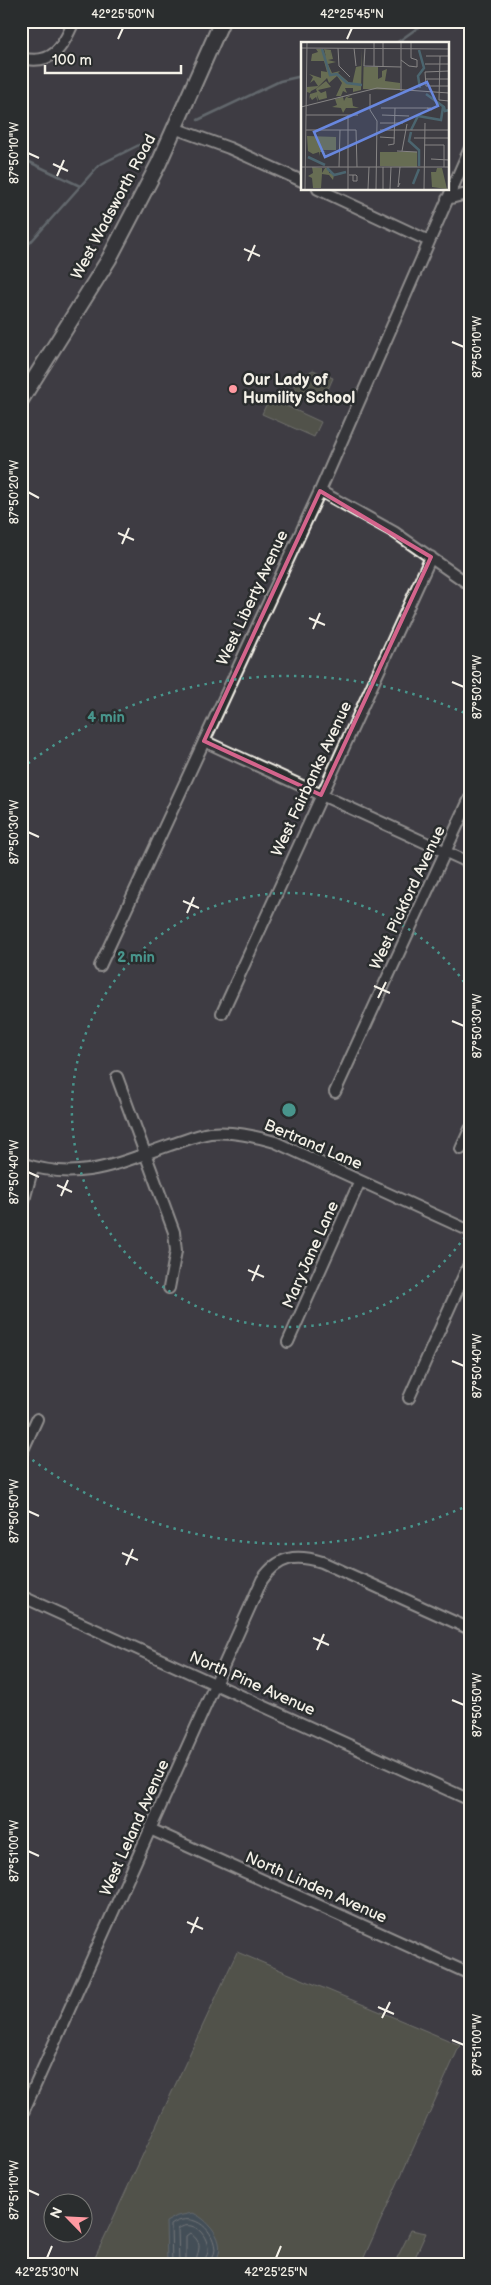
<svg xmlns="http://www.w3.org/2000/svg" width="491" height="2285" font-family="'Balsamiq Sans',sans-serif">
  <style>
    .green { fill: #676d53; stroke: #aeaf9e }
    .water { fill: #4b656f; stroke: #8f9d9f }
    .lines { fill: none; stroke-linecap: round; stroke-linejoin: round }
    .shore { stroke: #b0b9b8; stroke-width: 1 }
    .stream { stroke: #8f9d9f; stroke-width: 2.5 }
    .minor-casing { stroke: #f4f1e8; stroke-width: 14 }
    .secondary-casing { stroke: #f4f1e8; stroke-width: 18 }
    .minor { stroke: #2a2d2e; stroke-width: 10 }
    .secondary { stroke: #2a2d2e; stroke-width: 14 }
    .marked { fill: none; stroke: #d4648c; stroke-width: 4; stroke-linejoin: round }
    .ticks { fill: none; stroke: #f4f1e8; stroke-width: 2 }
    .ring { fill: none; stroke: #48958c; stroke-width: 2.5; stroke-dasharray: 2.5 5 }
    .poi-dot { fill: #ff9aa2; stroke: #2a2d2e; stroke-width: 2 }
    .labels { text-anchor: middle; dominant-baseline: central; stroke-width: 5; stroke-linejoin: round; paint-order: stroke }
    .street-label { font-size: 16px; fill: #f4f1e8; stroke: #2a2d2e }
    .poi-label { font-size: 16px; font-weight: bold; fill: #f4f1e8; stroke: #2a2d2e; text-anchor: start }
    .inset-river { fill: none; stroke: #4b656f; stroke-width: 2.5 }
    .inset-road { fill: none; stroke: #878585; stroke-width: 1 }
    .view { fill: #6887de; fill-opacity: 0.15; stroke: #6887de; stroke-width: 2.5 }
    .inset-edge { fill: none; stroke: #f4f1e8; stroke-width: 2.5 }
    .centre { fill: #48958c; stroke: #2a2d2e; stroke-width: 2.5 }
    .ring-label { font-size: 15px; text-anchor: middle; font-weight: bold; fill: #48958c; stroke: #2a2d2e; stroke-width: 5; stroke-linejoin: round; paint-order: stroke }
    .neatline { fill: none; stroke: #f4f1e8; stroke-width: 2 }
    .ticks-label { font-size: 12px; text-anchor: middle; fill: #f4f1e8 }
  </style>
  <rect width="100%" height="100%" fill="#3e3d43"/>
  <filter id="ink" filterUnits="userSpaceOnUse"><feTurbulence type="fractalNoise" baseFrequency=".02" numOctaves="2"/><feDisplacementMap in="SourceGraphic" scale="10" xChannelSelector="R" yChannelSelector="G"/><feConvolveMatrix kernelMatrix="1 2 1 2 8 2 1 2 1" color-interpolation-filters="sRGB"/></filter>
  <g filter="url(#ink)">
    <path class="green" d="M313,370L333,378L322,403L298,395L294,386L295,380Z
      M269,398L321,422L314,437L262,414Z
      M237,1952L460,2045L361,2264H92Z
      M411,2230L426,2233L412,2264H394Z"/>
    <path class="water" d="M193,2213C211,2221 230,2246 213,2264H167L166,2222L177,2216Z"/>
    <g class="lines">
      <path class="shore" d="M172,2264L171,2225C190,2211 213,2226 215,2249C215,2255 211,2258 210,2264
        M179,2264L178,2229C192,2219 207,2233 208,2249C209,2254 204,2258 204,2264
        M186,2264V2236L190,2233C205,2245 197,2249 196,2264"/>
      <path class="stream" d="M395,44L427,21
        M198,120L280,81L302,76
        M21,158L80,186
        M21,253L99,165L151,139"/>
      <defs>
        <path id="minor" d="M21,58C53,66 63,47 74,21
          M174,128L229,148L302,181
          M318,189L429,241
          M447,199L470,193
          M320,491L394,532L470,585
          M204,741L470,863
          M100,966L320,491L470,148
          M222,1013L431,557
          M117,1077L174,1232L176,1251L169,1288
          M335,1092L470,798
          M461,1149L470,1129
          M21,1163C79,1183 116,1164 170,1145C183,1141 197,1135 210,1133C233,1131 253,1136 275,1142L470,1231
          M21,1211L33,1167
          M288,1342L360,1181
          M409,1398L470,1262
          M21,1454L37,1419
          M21,1596L470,1800
          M150,1829L470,1974
          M21,2117L262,1580C278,1556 296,1554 322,1562L470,1629"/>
        <path id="secondary" d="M21,400L109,259L159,163L222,21"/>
      </defs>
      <use href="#minor" class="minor-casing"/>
      <use href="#secondary" class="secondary-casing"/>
      <use href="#minor" class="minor"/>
      <use href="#secondary" class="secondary"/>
    </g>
  </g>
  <path d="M0 0H491V2285H0ZM320,491L431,557L321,795L204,741Z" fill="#3e3d43" fill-opacity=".55" fill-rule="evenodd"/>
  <path class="marked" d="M320,491L431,557L321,795L204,741Z"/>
  <path class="ticks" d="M118,39L123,28M347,39L352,28M28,153L39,158M53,164L68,171M57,176L64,160M244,249L260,256M248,261L255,245M452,342L464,347M28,492L39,498M118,533L134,540M122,544L129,528M309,618L325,625M313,629L320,613M452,682L464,687M28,832L39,837M183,901L199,908M187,913L194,897M374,986L390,993M378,998L386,982M452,1021L464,1026M28,1172L39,1177M57,1185L72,1192M61,1196L68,1180M248,1270L264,1277M252,1281L259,1265M452,1361L464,1366M28,1511L39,1516M122,1553L138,1560M126,1565L133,1549M313,1638L329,1645M317,1650L324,1634M452,1700L464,1705M28,1851L39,1856M187,1922L203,1929M191,1933L198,1917M378,2007L394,2014M382,2018L390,2002M452,2040L464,2045M28,2190L39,2195M47,2258L52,2246M276,2258L281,2246"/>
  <g class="ring">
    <path d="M469 1231A217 217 0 1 1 469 989"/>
    <path d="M469 1505A434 434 0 0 1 22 1452M22 768A434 434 0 0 1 469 715"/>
  </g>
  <circle class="poi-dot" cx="233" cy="389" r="5"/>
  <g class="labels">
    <g class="street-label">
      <text transform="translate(114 207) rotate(-62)">West Wadsworth Road</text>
      <text transform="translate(253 598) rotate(-65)">West Liberty Avenue</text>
      <text transform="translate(312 779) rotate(-65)">West Fairbanks Avenue</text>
      <text transform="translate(408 898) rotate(-65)">West Pickford Avenue</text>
      <text transform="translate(313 1145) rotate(23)">Bertrand Lane</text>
      <text transform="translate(311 1255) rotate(-66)">Mary Jane Lane</text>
      <text transform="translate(252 1684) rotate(24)">North Pine Avenue</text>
      <text transform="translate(135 1828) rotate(-66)">West Leland Avenue</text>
      <text transform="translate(316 1888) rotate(24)">North Linden Avenue</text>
    </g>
    <g class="poi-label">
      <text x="243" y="380">Our Lady of<tspan x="243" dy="18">Humility School</tspan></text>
    </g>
  </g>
  <g transform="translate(301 42)">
    <rect width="148" height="148" fill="#3e3d43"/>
    <path d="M15,7H22L25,15L23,7L30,8L29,15L30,9L32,17L27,18L35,20L27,22L31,31L39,29L37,31L51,43L55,25L60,24L61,7L60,48L52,50V46H44L46,51L42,49L40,54H35L41,41L36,34L28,41L26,36L16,46L10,49L9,51L6,50V45L17,44L13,38L9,41L12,35L8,32L20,36V29L26,30L23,19H10L11,12L17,10ZM63,8V25H77V37L81,35V29L86,27L84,39L99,41V48L62,47ZM25,39L30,45L17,48L20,51L25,49L26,56L18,58L16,53L17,60L15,55L11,58L9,55L8,58L9,52L16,50L15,47ZM51,53L46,56H51L52,64L58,66H45L42,71L40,66L31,65L36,63L34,57L42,55L43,59L45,55ZM6,94L35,95V108H19L25,110H19V114L18,110L12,112L7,109ZM79,110H116V125L79,124ZM11,125L21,126V131L24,126H28V131L41,133H33L32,138L28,133L21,132L20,146H12L11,136L7,134L12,131ZM136,126H141L146,147L131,145L130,130H135Z" fill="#676d53"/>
    <path class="inset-river" d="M21,7L29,33L36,32L46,41L61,43M118,8L123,26L117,34L119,46M125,52L143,65L144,69L148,68M110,88L117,74L140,78L142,65M110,90L108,99L118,108V124M7,115L24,123M26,126L33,133L45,130M112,142L118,127"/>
    <path class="inset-road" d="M0,6L148,7M37,6L38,24L49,35M53,6L55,24M64,6L63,24L100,25M125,14H148M139,14L138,58L148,59M100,18L108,24L116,25V18L110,16V0M124,22H148M73,24V0M82,24V0M148,29L124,30L125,44H148M124,37H148M100,49V0M69,52V68L76,79L75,147M0,65L76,46L148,51M80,66H130L131,68L126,66M5,73H57M81,73L108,74M79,81H102M5,88H55L56,125M79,88H148M79,95L94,96M113,96H148M87,103L93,102L94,66M123,103H143V125M96,109L116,110M101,109L106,82M130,117L148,118M0,125H148M38,125L39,88M48,133H55L56,134V139H52V133M99,141L97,145L99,125M4,147L6,0M47,147V73M67,147L68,125M82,147V125M89,147L90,125M123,147L124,81"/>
    <path class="view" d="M126,40L137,64L24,115L13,90Z"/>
    <rect width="148" height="148" class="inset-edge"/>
  </g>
  <circle cx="289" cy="1110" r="8" class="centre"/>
  <g class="ring-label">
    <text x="106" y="722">4 min</text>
    <text x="136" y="962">2 min</text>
  </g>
  <rect width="491" height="2285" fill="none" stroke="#2a2d2e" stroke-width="55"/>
  <g transform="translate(68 2218) rotate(294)"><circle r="24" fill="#2a2d2e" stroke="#7b7b78"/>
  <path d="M0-4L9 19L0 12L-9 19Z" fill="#ff9aa2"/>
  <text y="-8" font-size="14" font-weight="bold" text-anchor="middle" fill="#f4f1e8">N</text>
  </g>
  <path d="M45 65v8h136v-8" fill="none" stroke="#f4f1e8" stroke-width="2.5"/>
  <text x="52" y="65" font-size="15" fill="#f4f1e8" stroke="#2a2d2e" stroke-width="4" paint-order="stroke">100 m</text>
  <rect x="28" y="28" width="436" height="2230" class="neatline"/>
  <g class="ticks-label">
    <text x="123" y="18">42°25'50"N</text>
    <text x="352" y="18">42°25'45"N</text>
    <text transform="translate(14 153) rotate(-90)" y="4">87°50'10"W</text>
    <text transform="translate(477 347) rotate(-90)" y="4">87°50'10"W</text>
    <text transform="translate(14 492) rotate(-90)" y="4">87°50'20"W</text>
    <text transform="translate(477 687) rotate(-90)" y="4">87°50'20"W</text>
    <text transform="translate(14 832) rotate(-90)" y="4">87°50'30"W</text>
    <text transform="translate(477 1026) rotate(-90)" y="4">87°50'30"W</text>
    <text transform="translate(14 1172) rotate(-90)" y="4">87°50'40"W</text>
    <text transform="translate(477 1366) rotate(-90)" y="4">87°50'40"W</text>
    <text transform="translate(14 1511) rotate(-90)" y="4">87°50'50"W</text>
    <text transform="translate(477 1705) rotate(-90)" y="4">87°50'50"W</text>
    <text transform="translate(14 1851) rotate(-90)" y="4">87°51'00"W</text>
    <text transform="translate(477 2045) rotate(-90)" y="4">87°51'00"W</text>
    <text transform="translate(14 2190) rotate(-90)" y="4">87°51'10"W</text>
    <text x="47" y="2276">42°25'30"N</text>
    <text x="276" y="2276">42°25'25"N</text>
  </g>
</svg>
